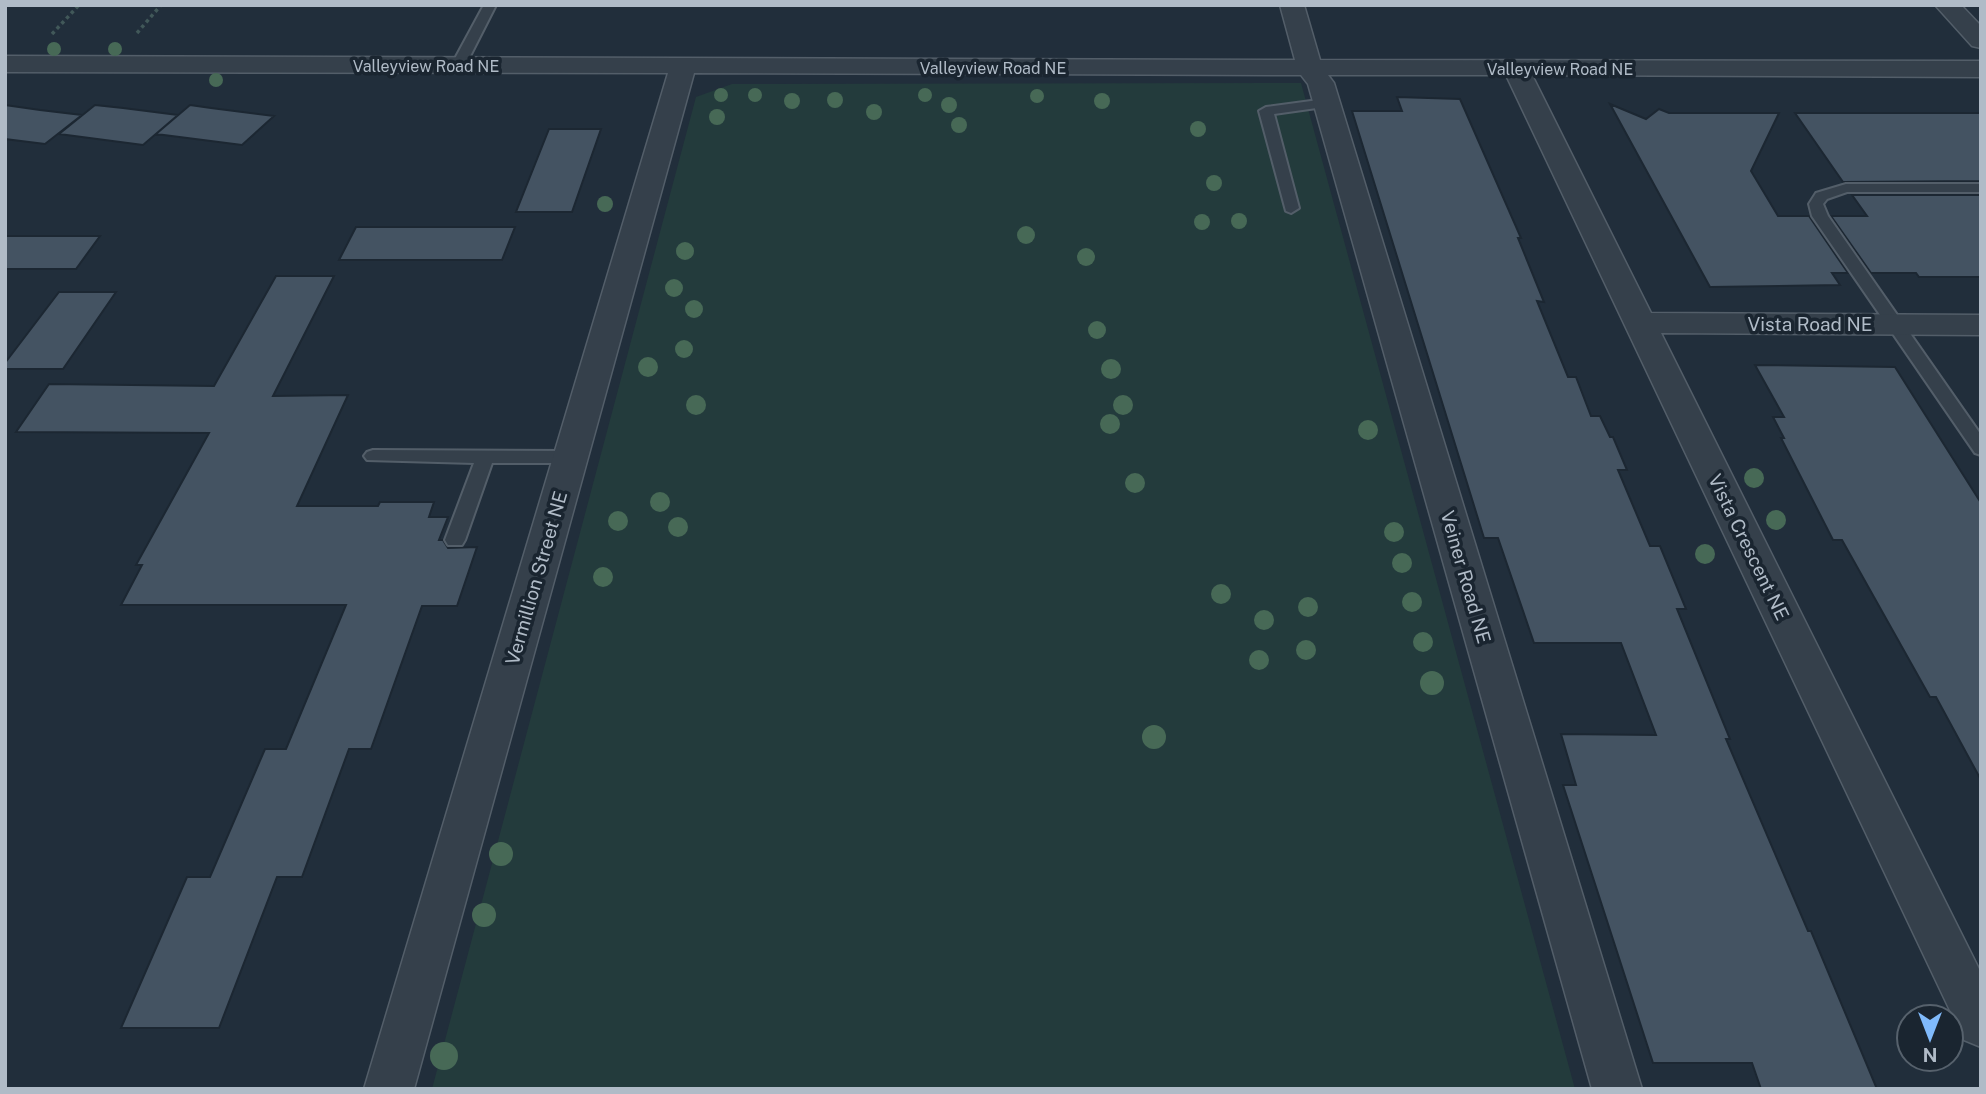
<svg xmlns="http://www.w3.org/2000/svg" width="1986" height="1094" font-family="'Public Sans',sans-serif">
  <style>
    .green { fill: #233b3c }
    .building { fill: #445362; stroke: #1c2732; stroke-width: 2 }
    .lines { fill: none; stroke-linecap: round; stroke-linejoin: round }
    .lane-casing { stroke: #535e69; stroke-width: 4 }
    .street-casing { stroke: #535e69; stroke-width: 3 }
    .path { stroke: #415859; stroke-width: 3.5; stroke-dasharray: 3.5 3.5; stroke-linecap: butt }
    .lane { fill: #35404b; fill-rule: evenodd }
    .street { fill: #35404b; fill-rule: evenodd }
    .tree { fill: #476956 }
    .labels { text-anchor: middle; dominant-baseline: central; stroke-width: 7; stroke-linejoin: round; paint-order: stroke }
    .far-street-label { font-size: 16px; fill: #b0bbc7; stroke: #1a2530 }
    .street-label { font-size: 19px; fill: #b0bbc7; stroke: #1a2530 }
  </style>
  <rect width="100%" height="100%" fill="#212e3b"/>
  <path class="green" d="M1301,83L1575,1089H432L696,97L732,84Z"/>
  <path class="building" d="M1397,97L1460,99L1521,238H1518L1544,302L1537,301L1568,377H1576L1591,416H1600L1610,437H1613L1627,470H1618L1650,546H1660L1686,609H1677L1730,739H1726L1808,931H1811L1877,1089H1761L1752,1063H1653L1563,785H1576L1561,734L1656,735L1621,643H1534L1498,538H1484L1352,111H1402Z
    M1610,104L1646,119L1659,109L1669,113H1779L1751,171L1778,216H1809L1848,273H1832L1840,285L1710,287Z
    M5,105L40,110L82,115L45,144L5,139Z
    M95,105L123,108L178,115L143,145L59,134Z
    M190,105L211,108L274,116L242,145L156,134Z
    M1795,113H1981V181L1843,182Z
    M549,129H601L572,212H516Z
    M1852,195H1981V277H1919L1916,273H1871L1831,216H1867Z
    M356,227H515L502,260H339Z
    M5,236H100L76,269H5Z
    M276,276H334L273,396L348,395L297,506H378L380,502H434L429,517H448L439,540H443L448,548L477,547L457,606H422L371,749H349L302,877H277L219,1028H121L187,877H210L265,749H286L346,605H121L142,565H136L209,433L16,432L49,384L214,386Z
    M59,292H116L63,369H5V363Z
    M1755,365L1895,367L1981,503V780L1936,697H1930L1842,540H1833L1781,438H1784L1773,417H1784Z"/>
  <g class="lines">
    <defs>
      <path id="lane" d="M484,5H496L465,66L458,70L453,69L451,66Z
        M1326,99L1331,100V106L1274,114L1299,208L1291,213L1286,211L1259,111L1266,107Z
        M1846,184H1981V192H1847L1827,199L1823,204L1828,216L1981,435V455L1975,453L1812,216L1809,204L1816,193Z
        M373,450L570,451L576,453L579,457L576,461L570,463H492L465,540L462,545H448L445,540L474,463L367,460L364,456L367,452Z"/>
      <path id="street" d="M1280,5H1304L1320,60L1981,61V77L1532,75L1651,313L1981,315V335L1661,333L1981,973V1047L1964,1040L1506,75H1328L1334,83L1642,1089H1592L1308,84L1301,75L694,73L414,1089H364L668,73L5,72V56L1295,60Z
        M1935,5H1961L1981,26V48L1972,46Z"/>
    </defs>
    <use href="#lane" class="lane-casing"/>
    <use href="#street" class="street-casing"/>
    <path class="path" d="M137,33L161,5
      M52,34L79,5"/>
    <use href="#lane" class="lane"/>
    <use href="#street" class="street"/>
  </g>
  <g class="tree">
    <circle cx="54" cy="49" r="7"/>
    <circle cx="115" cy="49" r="7"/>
    <circle cx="216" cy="80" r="7"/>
    <circle cx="721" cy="95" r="7"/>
    <circle cx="755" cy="95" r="7"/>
    <circle cx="925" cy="95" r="7"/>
    <circle cx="1037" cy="96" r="7"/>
    <circle cx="835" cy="100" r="8"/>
    <circle cx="792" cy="101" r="8"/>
    <circle cx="1102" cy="101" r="8"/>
    <circle cx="949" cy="105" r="8"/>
    <circle cx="874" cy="112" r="8"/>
    <circle cx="717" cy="117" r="8"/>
    <circle cx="959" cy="125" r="8"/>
    <circle cx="1198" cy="129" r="8"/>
    <circle cx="1214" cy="183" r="8"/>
    <circle cx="605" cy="204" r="8"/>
    <circle cx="1239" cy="221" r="8"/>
    <circle cx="1202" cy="222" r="8"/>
    <circle cx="1026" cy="235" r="9"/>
    <circle cx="685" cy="251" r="9"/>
    <circle cx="1086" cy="257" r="9"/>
    <circle cx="674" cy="288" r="9"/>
    <circle cx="694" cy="309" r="9"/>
    <circle cx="1097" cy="330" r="9"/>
    <circle cx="684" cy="349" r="9"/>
    <circle cx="648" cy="367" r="10"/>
    <circle cx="1111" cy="369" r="10"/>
    <circle cx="696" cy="405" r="10"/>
    <circle cx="1123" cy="405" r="10"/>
    <circle cx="1110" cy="424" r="10"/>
    <circle cx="1368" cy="430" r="10"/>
    <circle cx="1754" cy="478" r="10"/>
    <circle cx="1135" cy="483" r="10"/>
    <circle cx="660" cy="502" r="10"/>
    <circle cx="1776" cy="520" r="10"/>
    <circle cx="618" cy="521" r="10"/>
    <circle cx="678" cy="527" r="10"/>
    <circle cx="1394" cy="532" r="10"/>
    <circle cx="1705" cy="554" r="10"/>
    <circle cx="1402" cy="563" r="10"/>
    <circle cx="603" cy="577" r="10"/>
    <circle cx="1221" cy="594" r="10"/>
    <circle cx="1412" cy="602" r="10"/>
    <circle cx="1308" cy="607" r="10"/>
    <circle cx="1264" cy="620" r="10"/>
    <circle cx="1423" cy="642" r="10"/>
    <circle cx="1306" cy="650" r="10"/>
    <circle cx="1259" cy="660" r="10"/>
    <circle cx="1432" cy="683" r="12"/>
    <circle cx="1154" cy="737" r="12"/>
    <circle cx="501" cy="854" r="12"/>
    <circle cx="484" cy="915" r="12"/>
    <circle cx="444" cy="1056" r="14"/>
  </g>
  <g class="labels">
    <g class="far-street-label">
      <text x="426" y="66">Valleyview Road NE</text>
      <text x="993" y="68">Valleyview Road NE</text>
      <text x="1560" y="69">Valleyview Road NE</text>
    </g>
    <g class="street-label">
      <text x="1810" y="324">Vista Road NE</text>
      <text transform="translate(1749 547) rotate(64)">Vista Crescent NE</text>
      <text transform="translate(1466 577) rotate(74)">Veiner Road NE</text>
      <text transform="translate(536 578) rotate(-74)">Vermillion Street NE</text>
    </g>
  </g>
  <rect width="1986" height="1094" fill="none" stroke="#b0bbc7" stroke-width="14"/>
  <g transform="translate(1930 1038) rotate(180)"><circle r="33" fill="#1a2530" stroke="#56616c" stroke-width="2"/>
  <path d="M0-5L12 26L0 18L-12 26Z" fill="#80bafb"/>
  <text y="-10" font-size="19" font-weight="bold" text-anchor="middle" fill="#b0bbc7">N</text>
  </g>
</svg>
